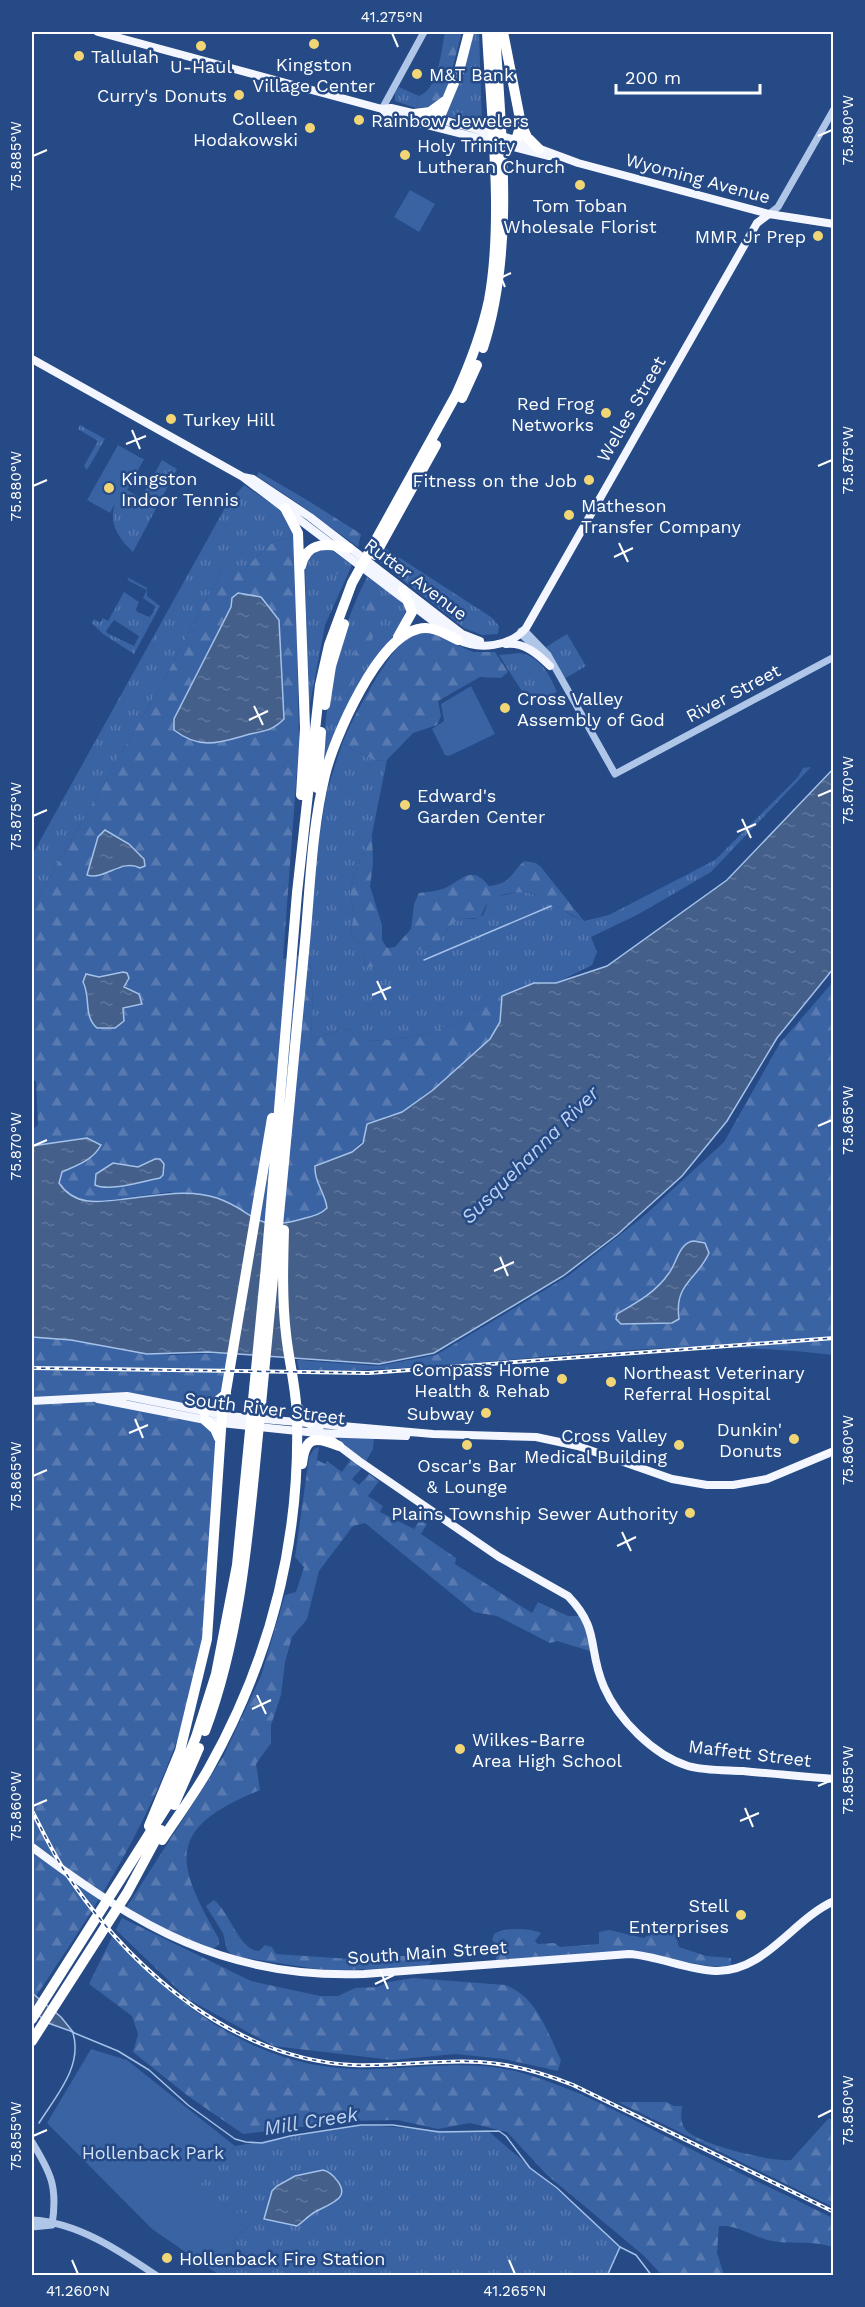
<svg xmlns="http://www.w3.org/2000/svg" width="865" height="2307" font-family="'Work Sans',sans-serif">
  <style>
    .grass { fill: url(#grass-tufts); fill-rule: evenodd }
    .forest { fill: url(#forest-firs); fill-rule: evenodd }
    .park { fill: #3a63a3 }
    .water { fill: url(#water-ripples); stroke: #a4c1e9; stroke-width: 1.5 }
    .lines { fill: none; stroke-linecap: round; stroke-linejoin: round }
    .stream { stroke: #a4c1e9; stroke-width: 1.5 }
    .minor { stroke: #b0c6e8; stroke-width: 7 }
    .major { stroke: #f3f6fe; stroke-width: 8 }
    .highway { stroke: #fff; stroke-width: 10 }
    .rail-casing { stroke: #fff; stroke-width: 4 }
    .rail { stroke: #254a86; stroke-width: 1.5; stroke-dasharray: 4.5; stroke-linecap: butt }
    .ticks { fill: none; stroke: #fff; stroke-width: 2 }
    .poi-dot { fill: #f2d574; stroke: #254a86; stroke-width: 2 }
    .labels { text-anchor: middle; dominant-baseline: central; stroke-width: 5; stroke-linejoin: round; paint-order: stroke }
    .poi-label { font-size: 18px; fill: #fff; stroke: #254a86; text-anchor: start }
    .street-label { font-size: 18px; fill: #fff; stroke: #254a86 }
    .park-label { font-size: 18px; fill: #d4e2f7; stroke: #254a86 }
    .water-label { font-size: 20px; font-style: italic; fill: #bcd1f0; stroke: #254a86 }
    .neatline { fill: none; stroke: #fff; stroke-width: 2 }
    .ticks-label { font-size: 15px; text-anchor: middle; fill: #fff }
  </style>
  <defs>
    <pattern id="grass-tufts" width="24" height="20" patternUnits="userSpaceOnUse" patternTransform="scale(1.5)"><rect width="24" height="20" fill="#3a63a3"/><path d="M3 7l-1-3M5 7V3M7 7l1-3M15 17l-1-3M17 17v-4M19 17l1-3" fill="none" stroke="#587ab1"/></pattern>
    <pattern id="forest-firs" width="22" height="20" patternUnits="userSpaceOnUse" patternTransform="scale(1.5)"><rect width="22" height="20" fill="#3a63a3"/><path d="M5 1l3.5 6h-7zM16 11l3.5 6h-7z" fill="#587ab1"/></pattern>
    <pattern id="water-ripples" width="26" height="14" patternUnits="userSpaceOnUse" patternTransform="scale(1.5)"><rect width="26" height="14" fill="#445f8a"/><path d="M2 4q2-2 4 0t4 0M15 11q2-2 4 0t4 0" fill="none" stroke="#60779c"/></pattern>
  </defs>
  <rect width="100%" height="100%" fill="#254a86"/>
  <path class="grass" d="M472,32H479L482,125L444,115Z
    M399,87L419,96L416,108L395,101V93Z
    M80,425L105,439L87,470L84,466L98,441L78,429Z
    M141,458L144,459L127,490L141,498L162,460L177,469L133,552C94,516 120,495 141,458Z
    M259,472L307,500L299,504L257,476Z
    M244,485L282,511L295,536L273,542L247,566H224L166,676L32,908V855L226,506Z
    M383,547L491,617L499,626L498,634L482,635L464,628L376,559Z
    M330,549L352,565L325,625L308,714L305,566L314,551Z
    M127,577L147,588V596L160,606L134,654L103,634L92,623L94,619L100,623L103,618L108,621L124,592L139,602L136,609L137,612L150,617L156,607L143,598L147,590L129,581ZM114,620L139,636L134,646L107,633L106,631Z
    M367,577L394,595L407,609L323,774C323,707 336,637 367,577Z
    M567,634L586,666L564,679L546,647Z
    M520,653C541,657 549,674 557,692L530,704L499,655Z
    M342,744L376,761L387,760L372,834L360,859L350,890L354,913L350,936C364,944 365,952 365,968L438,943L448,928L459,919H475L483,915L488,902L496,897L521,891L547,898L572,916L584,921L609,915L715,860L798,777L803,768L811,767L711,872L637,915L591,937L597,952L592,965L556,983H534L473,1010L470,1017C428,1035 403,1041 357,1041L349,1028L311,1039L313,989L309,953L317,849L327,790Z
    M361,2125C403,2127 444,2133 487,2130L590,2218L620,2247L607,2275H225L236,2237L249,2225L210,2207L197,2187L235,2146Z"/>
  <path class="forest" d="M445,32H462L446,92L440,101L434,106L416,108L419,96C439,89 441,50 445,32Z
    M307,500L361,534L358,547L299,504Z
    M295,536L299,743L283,959L309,953L313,989L311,1039L349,1028L357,1041C403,1041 428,1035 470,1017L473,1010L502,996L500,1022L491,1039L433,1090L402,1112L386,1116L352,1152L315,1166C314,1182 325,1192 327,1208L321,1214L278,1226L170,1192L86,1203L66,1194L59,1183L62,1172L86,1161L87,1138L32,1146V1130L38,1125L36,1081L32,1080V908L166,676L224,566H247L273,542Z
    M337,557L347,566L336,575L324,561L325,558Z
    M370,589L381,592C378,612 376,632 368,652C359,672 347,690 338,710L334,711C338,696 344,685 349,671C359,646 360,616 370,589Z
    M429,632L473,652H495L508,672L501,678L480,677L438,701L441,716L437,725L413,733L387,760L376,761L342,744C353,717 385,657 406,639C412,634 421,634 429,632Z
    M372,834L373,864L370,886L382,925V940L387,948L395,947L411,929L414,904L419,893C427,892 436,891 443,889C462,881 470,863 489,886C511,884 510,874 524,861L536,863L541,867L584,921C555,909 541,886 506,894C500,896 494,897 489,902C483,907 484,913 479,918L459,919L448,928L438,943L365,969C365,953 364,944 350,936L354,913L350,890L360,859Z
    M833,982V1355C773,1348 709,1345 648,1349C531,1355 416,1373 299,1370L297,1360L378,1366L436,1355L568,1276L645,1215L724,1142L780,1043ZM683,1247L706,1258L683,1286L678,1310L640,1301C661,1287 672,1269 683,1247Z
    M32,1337L71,1340L172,1355L229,1353C221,1407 213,1461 210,1515C207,1557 208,1601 202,1642C183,1772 108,1890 36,1996L32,1993Z
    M319,1447L317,1460L325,1464L327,1461L342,1472L350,1460L362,1468L352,1479L359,1485L369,1474L379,1481L368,1496L383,1506L380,1512L414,1529L420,1520L427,1524L421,1534L456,1558L455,1564L532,1613L538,1602L568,1616H579L589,1633L590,1651L557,1641L550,1643L497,1616L474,1612L365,1523L353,1526L319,1571L307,1619L292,1637L285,1662L281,1695L271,1725V1743L256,1764L260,1790C166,1828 174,1861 219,1939V1944L212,1950L190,1943L126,1908L223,1757L261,1676L285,1595L296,1592L304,1567L295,1557L309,1457L314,1449Z
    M214,1900C231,1914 239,1950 259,1951L265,1945L272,1947L276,1954L380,1961L397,1956H435L428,1966L330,1971L234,1956L227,1950L223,1933L206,1906Z
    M122,1918L251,1981L320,1996H338L355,1988L377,1987L389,1982L413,1978L505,1985C537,1996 547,2032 561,2060L558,2071L504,2059L455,2054L392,2060L273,2046L188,1999L116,1930Z
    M665,1922L672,1923L679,1947L706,1956L731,1958V1966C694,1969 660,1952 623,1951L496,1960L497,1945L492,1940L494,1934C505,1927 529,1928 541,1933L535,1941L538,1944L554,1943L560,1947L599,1944V1932L609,1930L644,1938Z
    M112,1937C185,2012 263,2073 374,2069C422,2068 475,2059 522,2073C578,2089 628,2117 679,2143C730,2169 782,2193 833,2218V2247C813,2240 793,2245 772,2241C753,2237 739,2225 719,2226L717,2253L724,2275H662L643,2255L546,2174L507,2132L470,2123L438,2129L397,2120L349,2121L243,2134L188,2096L133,2052L138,2034L132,2016L89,1984Z
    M618,2102H666L674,2106H682C681,2116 680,2125 688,2132C703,2145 771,2162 791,2160L828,2119L833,2118V2207Z"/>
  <path class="park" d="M410,190L435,204L419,232L394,217Z
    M118,445L141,458L110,513L87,500Z
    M471,686L495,734L449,756L445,755L432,729L444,721L441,704Z
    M340,1437L374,1438L373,1449L366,1461L339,1442Z
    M91,2049L127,2060L235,2146L198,2187L210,2207L249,2214V2225L236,2237L225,2275H219L152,2229L47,2123Z"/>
  <path class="water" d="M238,593L261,597L279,620L284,719C273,730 265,731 250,734C221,742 201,751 174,730V719L231,607L232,598Z
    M833,769V969L777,1038L727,1121L682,1176L618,1234L563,1276L434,1353L379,1364L208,1352L147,1354L71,1340L32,1337V1146L87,1138L101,1145C93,1160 78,1165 62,1172L59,1183C75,1207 100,1202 125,1199C156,1196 187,1188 217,1198C257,1212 253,1233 302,1219C312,1216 320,1215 327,1208C325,1192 314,1182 315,1166L352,1152L363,1143L367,1124L402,1112L433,1090L490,1039L500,1022L502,996L534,983H556L607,966L727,880Z
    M105,830L129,844L144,859L145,866L140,868C122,858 104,881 87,875L98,837Z
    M123,972L127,973L129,978L124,987L139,994L142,1004L123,1008L124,1021L115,1028H97C83,1016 91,997 83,982L86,974L99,977Z
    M155,1159H160L164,1164L163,1175L160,1178C144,1181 109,1192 95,1185L96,1174L113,1163L138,1167Z
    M694,1241L705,1243L709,1253C697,1280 674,1283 679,1319L672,1323L621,1324L616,1319L617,1314C638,1302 656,1292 669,1273C677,1263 679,1242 694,1241Z
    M32,1993L61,2017L73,2032L48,2023L32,2010Z
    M323,2170C332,2172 348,2189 339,2198C333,2204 322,2208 315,2212C308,2216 303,2222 297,2226L264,2219L272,2191L277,2186L295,2176Z"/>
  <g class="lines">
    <path class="stream" d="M424,960L551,906
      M72,2032L118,2051L149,2070L188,2105L235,2139L246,2142L262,2143L290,2136L361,2125H393L439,2132L499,2131L506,2136L530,2168L557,2188L620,2247L636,2255L652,2276
      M39,2123C56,2096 83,2066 73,2033
      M607,2276L620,2247"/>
    <path class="minor" d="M382,109L424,32
      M769,214L778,207L834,109
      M521,631L524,630L548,655L615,774L834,657
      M523,636L541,653
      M32,2142C51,2173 58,2187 52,2225
      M32,2220C77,2222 120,2251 157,2276
      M32,2227L52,2225"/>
    <path class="major" d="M98,32L382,109L391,108L450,122L516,140L578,163L769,214L834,224
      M382,109L388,115L549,156
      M32,359L243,477L458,640C479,650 510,647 526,628L757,223L769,214
      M243,477L253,479L310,517L462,634L480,641
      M506,644C524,642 538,654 550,666
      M98,1399L221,1423L317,1433L406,1436
      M32,1401L127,1396L228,1416L433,1434L536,1437L578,1446L672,1479L707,1485H733L767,1479L834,1451
      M309,1423L359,1461L499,1557L568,1596C601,1630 587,1648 604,1687C618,1719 653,1755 688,1766C705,1771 725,1770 743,1771C773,1774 803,1776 834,1779
      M32,1847C139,1927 225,1979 364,1974L629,1954C659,1956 686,1970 716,1971C765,1972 792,1920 834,1901"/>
    <path class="highway" d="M503,32L521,124L516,140
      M414,114L430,112L445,101
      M439,119L459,71L469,32
      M522,126L527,137L539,149
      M483,348C515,249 501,134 495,32
      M462,398L477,365
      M285,508L298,533L305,728L301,795
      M375,555L436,445
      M301,566C307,541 328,543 349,548
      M398,637L412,612L403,590
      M325,705L331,666L344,624
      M317,788L321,732
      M298,1408L309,1423
      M204,1412L226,1394
      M205,1420L215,1429L219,1438
      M302,1464C305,1436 315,1436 339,1446
      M205,1731C243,1629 249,1521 260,1415C276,1261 288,1106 304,952C310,894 311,832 325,775C334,738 378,637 418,629C433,625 445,634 458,640
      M174,1805L199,1748
      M149,1826L180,1751L207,1639L222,1415L272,1118
      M162,1840C177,1817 195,1793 209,1768C269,1661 300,1543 297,1420C297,1391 289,1363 286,1334C282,1300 283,1264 284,1230
      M32,2019L170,1801L196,1737L216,1674L237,1565L266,1266L297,893L320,685L329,645L352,583L456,395C470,364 482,333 489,300C504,219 491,114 487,32
      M32,2041L127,1893L161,1830"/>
    <defs>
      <path id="rail" d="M32,1368L369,1373L834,1338
        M32,1811C45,1835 56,1860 72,1882C136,1974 236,2059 353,2065C395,2067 438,2059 480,2062C513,2064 543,2073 573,2085L834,2212"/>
    </defs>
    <use href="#rail" class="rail-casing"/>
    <use href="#rail" class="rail"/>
  </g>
  <path class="ticks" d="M392,33L398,47M818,136L832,130M33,156L47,150M497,268L505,287M492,282L511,273M132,430L140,449M126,444L146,436M818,466L832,460M33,486L47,480M619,543L628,562M614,557L633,548M254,706L263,725M249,720L268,711M818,796L832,790M33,816L47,810M742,819L751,838M737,832L756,824M377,981L386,1000M372,995L391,987M818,1126L832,1120M33,1146L47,1140M500,1257L508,1276M494,1271L514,1262M135,1419L143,1438M129,1433L148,1425M818,1456L832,1450M33,1476L47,1470M622,1532L631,1551M617,1546L636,1537M257,1695L266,1714M252,1709L271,1700M818,1786L832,1780M33,1806L47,1800M745,1808L753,1827M740,1821L759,1813M380,1970L388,1989M375,1984L394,1975M818,2117L832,2110M33,2136L47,2130M72,2260L78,2274M509,2260L515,2274"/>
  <g class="poi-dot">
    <circle cx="314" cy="44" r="6"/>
    <circle cx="201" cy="46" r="6"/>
    <circle cx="79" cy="56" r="6"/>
    <circle cx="417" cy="74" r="6"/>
    <circle cx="239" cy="95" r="6"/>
    <circle cx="359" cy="120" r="6"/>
    <circle cx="310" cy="128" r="6"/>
    <circle cx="405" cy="155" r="6"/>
    <circle cx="580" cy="185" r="6"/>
    <circle cx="818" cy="236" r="6"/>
    <circle cx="606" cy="413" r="6"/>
    <circle cx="171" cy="419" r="6"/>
    <circle cx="589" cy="480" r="6"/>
    <circle cx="109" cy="488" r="6"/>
    <circle cx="569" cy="515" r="6"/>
    <circle cx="505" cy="708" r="6"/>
    <circle cx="405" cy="805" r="6"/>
    <circle cx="562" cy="1379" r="6"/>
    <circle cx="611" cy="1382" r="6"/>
    <circle cx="486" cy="1413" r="6"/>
    <circle cx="794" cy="1439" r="6"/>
    <circle cx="467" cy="1445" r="6"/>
    <circle cx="679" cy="1445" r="6"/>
    <circle cx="690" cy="1513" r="6"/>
    <circle cx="460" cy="1749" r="6"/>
    <circle cx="741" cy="1915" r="6"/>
    <circle cx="167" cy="2258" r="6"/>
  </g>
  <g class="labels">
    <g class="poi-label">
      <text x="91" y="56">Tallulah</text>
      <text x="314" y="64" text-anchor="middle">Kingston<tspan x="314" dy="21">Village Center</tspan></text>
      <text x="201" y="66" text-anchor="middle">U-Haul</text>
      <text x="429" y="74">M&amp;T Bank</text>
      <text x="227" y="95" text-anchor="end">Curry's Donuts</text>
      <text x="298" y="118" text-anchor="end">Colleen<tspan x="298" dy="21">Hodakowski</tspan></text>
      <text x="371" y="120">Rainbow Jewelers</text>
      <text x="417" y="145">Holy Trinity<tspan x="417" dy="21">Lutheran Church</tspan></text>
      <text x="580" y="205" text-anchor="middle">Tom Toban<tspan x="580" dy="21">Wholesale Florist</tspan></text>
      <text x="806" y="236" text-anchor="end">MMR Jr Prep</text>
      <text x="594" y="403" text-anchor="end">Red Frog<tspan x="594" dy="21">Networks</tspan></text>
      <text x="183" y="419">Turkey Hill</text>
      <text x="121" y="478">Kingston<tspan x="121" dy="21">Indoor Tennis</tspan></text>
      <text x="577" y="480" text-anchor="end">Fitness on the Job</text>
      <text x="581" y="505">Matheson<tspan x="581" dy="21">Transfer Company</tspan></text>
      <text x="517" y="698">Cross Valley<tspan x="517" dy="21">Assembly of God</tspan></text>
      <text x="417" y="795">Edward's<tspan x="417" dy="21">Garden Center</tspan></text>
      <text x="550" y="1369" text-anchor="end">Compass Home<tspan x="550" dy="21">Health &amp; Rehab</tspan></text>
      <text x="623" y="1372">Northeast Veterinary<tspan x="623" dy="21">Referral Hospital</tspan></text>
      <text x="474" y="1413" text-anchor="end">Subway</text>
      <text x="782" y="1429" text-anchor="end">Dunkin'<tspan x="782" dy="21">Donuts</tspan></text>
      <text x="667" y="1435" text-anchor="end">Cross Valley<tspan x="667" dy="21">Medical Building</tspan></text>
      <text x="467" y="1465" text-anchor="middle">Oscar's Bar<tspan x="467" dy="21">&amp; Lounge</tspan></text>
      <text x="678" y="1513" text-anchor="end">Plains Township Sewer Authority</text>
      <text x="472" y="1739">Wilkes-Barre<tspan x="472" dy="21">Area High School</tspan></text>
      <text x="729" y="1905" text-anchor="end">Stell<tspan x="729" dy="21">Enterprises</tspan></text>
      <text x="179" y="2258">Hollenback Fire Station</text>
    </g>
    <g class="street-label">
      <text transform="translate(698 178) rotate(15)">Wyoming Avenue</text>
      <text transform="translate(631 409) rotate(-60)">Welles Street</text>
      <text transform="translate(416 579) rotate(37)">Rutter Avenue</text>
      <text transform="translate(733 693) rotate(-28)">River Street</text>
      <text transform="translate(265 1408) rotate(7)">South River Street</text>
      <text transform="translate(750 1753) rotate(7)">Maffett Street</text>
      <text transform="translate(427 1952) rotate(-4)">South Main Street</text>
    </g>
    <g class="park-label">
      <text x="153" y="2152">Hollenback Park</text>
    </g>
    <g class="water-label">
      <text transform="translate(530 1155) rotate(-45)">Susquehanna River</text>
      <text transform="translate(311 2121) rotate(-9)">Mill Creek</text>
    </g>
  </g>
  <rect width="865" height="2307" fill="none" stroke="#254a86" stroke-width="66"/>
  <path d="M616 84v9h144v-9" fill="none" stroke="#ffffff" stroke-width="3"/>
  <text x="625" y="84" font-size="18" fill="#ffffff" stroke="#254a86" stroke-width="4.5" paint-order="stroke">200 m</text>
  <rect x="33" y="33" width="799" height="2241" class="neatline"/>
  <g class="ticks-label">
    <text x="392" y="22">41.275°N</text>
    <text transform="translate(848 130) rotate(-90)" y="5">75.880°W</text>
    <text transform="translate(16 156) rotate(-90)" y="5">75.885°W</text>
    <text transform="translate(848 460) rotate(-90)" y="5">75.875°W</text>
    <text transform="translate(16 486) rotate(-90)" y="5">75.880°W</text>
    <text transform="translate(848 790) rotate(-90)" y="5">75.870°W</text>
    <text transform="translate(16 816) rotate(-90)" y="5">75.875°W</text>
    <text transform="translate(848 1120) rotate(-90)" y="5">75.865°W</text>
    <text transform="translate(16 1146) rotate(-90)" y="5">75.870°W</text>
    <text transform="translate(848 1450) rotate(-90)" y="5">75.860°W</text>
    <text transform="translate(16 1476) rotate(-90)" y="5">75.865°W</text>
    <text transform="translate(848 1780) rotate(-90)" y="5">75.855°W</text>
    <text transform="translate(16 1806) rotate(-90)" y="5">75.860°W</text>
    <text transform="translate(848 2110) rotate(-90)" y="5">75.850°W</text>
    <text transform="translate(16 2136) rotate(-90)" y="5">75.855°W</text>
    <text x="78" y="2296">41.260°N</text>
    <text x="515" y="2296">41.265°N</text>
  </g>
</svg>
